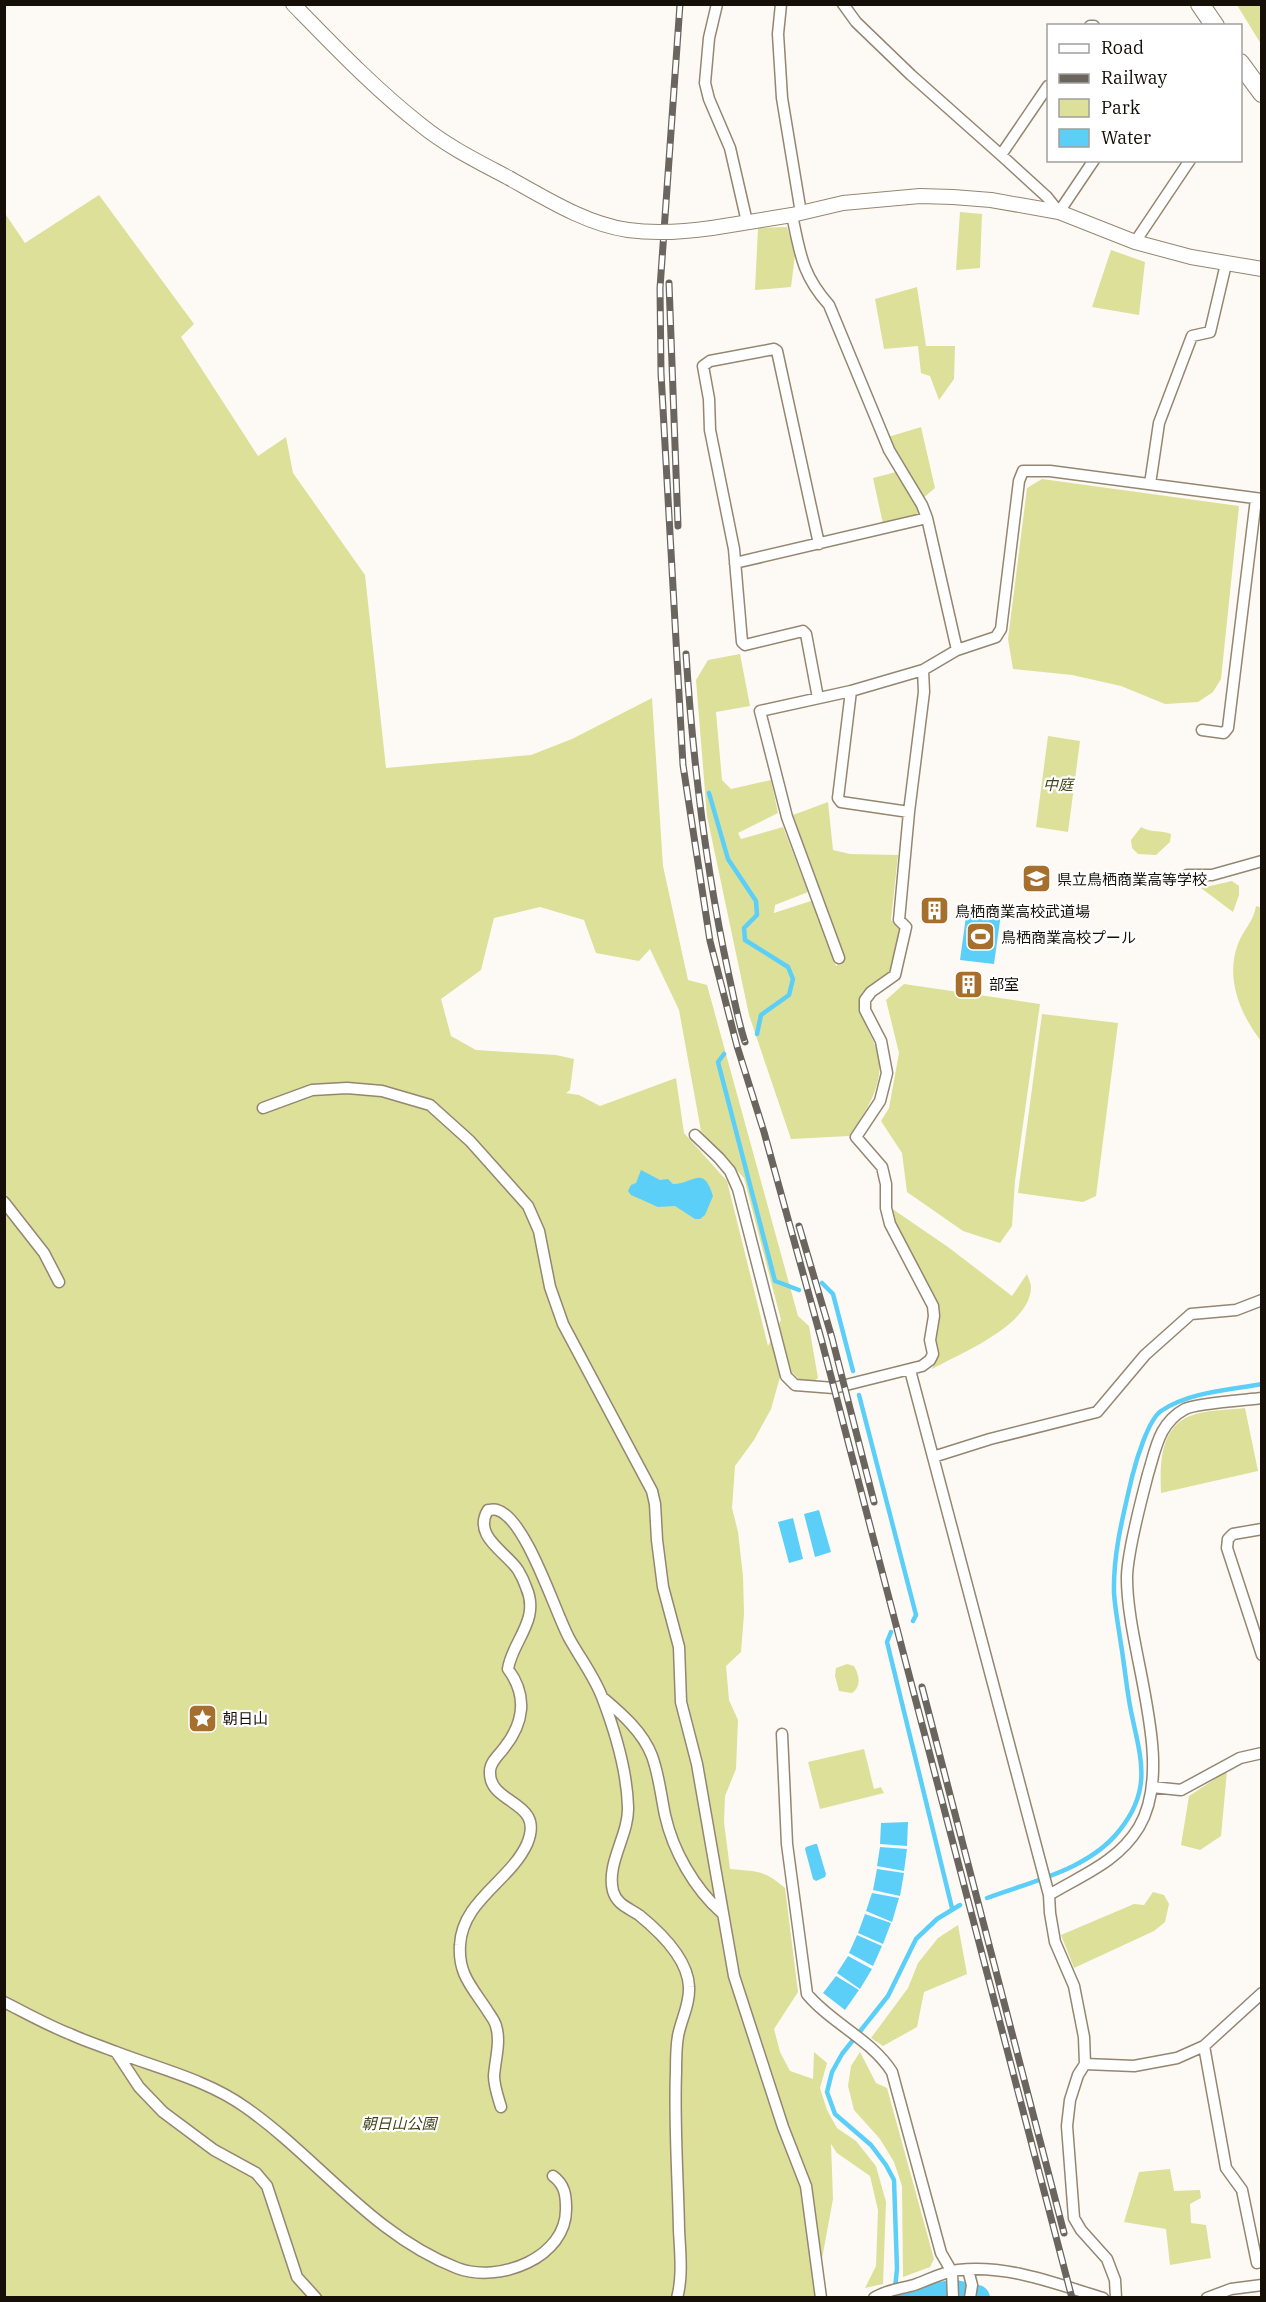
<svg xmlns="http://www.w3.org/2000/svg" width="1266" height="2302" font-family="'IBM Plex Serif','Noto Sans JP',serif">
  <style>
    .green { fill: #dce098; fill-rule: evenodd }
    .water { fill: #5ccff9 }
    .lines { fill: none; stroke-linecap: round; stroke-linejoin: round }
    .stream { stroke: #5ccff9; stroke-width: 4.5 }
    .river { stroke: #5ccff9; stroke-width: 26 }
    .minor-casing { stroke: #958671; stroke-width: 13 }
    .tertiary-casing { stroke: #958671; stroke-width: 16 }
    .primary-casing { stroke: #958671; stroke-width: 20 }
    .minor { stroke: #fff; stroke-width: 10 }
    .tertiary { stroke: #fff; stroke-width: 14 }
    .primary { stroke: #fff; stroke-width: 18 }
    .rail-casing { stroke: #6a655f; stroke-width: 7 }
    .rail { stroke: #fff; stroke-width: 4.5; stroke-dasharray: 14; stroke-linecap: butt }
    .tertiary-bridge-casing { stroke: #958671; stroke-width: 16; stroke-linecap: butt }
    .tertiary-bridge { stroke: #fff; stroke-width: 14 }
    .labels { text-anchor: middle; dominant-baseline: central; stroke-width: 4.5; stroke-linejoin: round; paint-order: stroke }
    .park-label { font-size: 15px; font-style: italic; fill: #42441c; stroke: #fff }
    .poi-label { font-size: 15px; fill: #150f08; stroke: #fff; text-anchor: start }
  </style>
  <rect width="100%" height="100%" fill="#fdfaf5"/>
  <path class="green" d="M1237,5H1261V44Z
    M99,195L194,324L181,337L258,456L286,437L293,473L365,575L386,768L531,755L572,739L652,698L663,866L688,980L707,985L798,1316L809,1326L818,1378L811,1383L799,1379L793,1373L780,1377L771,1409L754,1440L735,1466L732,1508L738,1532L743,1576L744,1614L741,1652L726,1666L729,1700L738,1720L736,1769L725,1796L724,1822L730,1869C758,1872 763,1869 785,1888L798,1992L774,2029L780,2052L790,2071L813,2079L814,2052L827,2063L820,2088L827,2110L837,2128L856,2141L876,2166L886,2202L883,2284L865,2288L876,2266L878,2210L870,2176L837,2153L831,2144L833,2199L815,2297H5L4,212L25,243ZM540,907L584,920L596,953L639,961L650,949L679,1010L701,1131L744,1178L781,1320L768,1346L727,1181L684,1133L676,1078L600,1106L579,1095L566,1093L570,1090L574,1059L556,1055L476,1050L451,1036L441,999L481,970L494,918Z
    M960,212L982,214L980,268L956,270Z
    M787,227L795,255L791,287L755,290L758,228Z
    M1111,250L1145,262L1139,315L1092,307Z
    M917,287L926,346H955L954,379L939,400L930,376L921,373L918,346L884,349L875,299Z
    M921,427L935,488L922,499L888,437Z
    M896,472L921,511L913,517L883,524L873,478Z
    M1042,479L1239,506L1221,679L1213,692L1198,702L1165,704L1121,686L1072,675L1013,669L1008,639L1027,488Z
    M740,654L750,706L716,712L722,780L731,789L771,780L778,813L738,833L741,839L783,827L808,892L775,905L774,913L814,900L836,966L844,961L793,815L828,802L833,850L850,854L898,855L891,920L900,927L891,973L862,993C857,1016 866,1024 875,1045C889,1079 867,1110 849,1136L791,1139L749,1015L707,816L696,680L708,660Z
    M1048,736L1080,741L1068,832L1036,827Z
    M1141,827C1150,833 1161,830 1171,834L1170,842L1156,855L1138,854L1132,848L1131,840Z
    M1232,881L1239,886V895L1233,912L1201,888Z
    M1256,906L1262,908L1261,1041C1240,1014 1225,978 1238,944C1243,930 1254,921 1256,906Z
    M904,984L1040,1004L1015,1181L1012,1226L1000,1243L963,1231L907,1192L902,1153L881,1121L889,1108L899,1053L886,1000Z
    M1042,1014L1118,1023L1096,1196L1083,1202L1018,1193Z
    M891,1208L948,1247L1012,1296L1027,1274C1028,1277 1031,1283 1031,1287C1031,1325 961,1353 932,1369L936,1356L935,1342L938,1307L896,1224Z
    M1245,1408L1258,1471L1161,1493C1160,1467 1159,1428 1190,1416C1204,1410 1229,1410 1245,1408Z
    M847,1664L854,1666C859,1675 862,1686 852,1693L839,1691L835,1676L836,1668Z
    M864,1749L874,1789L881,1787L884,1793L820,1809L808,1762Z
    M1227,1771L1221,1836L1200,1850L1181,1845L1189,1796Z
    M1153,1892L1164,1895L1169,1904L1165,1922L1154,1931L1074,1968L1061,1935L1134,1904L1144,1905Z
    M958,1925L967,1974L924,1992L917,2027L883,2046L871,2038L908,1988L918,1963L938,1938Z
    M860,2052L876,2083L887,2088L934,2259L930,2267L903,2277L902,2186L894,2162L880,2139L854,2110L848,2086L851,2066Z
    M1170,2169L1174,2191L1200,2190L1201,2198L1190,2204L1191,2223L1206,2225L1211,2258L1170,2265L1166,2229L1124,2222L1139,2172Z"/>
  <path class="water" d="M967,909L1001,914L994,964L960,960Z
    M641,1170L660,1180L668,1179L673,1184C694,1184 703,1164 713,1196L705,1215L700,1219H695L675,1206L658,1207L631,1195L628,1191L631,1185L636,1183Z
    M819,1510L831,1552L815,1557L804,1514Z
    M793,1518L803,1559L789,1563L778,1522Z
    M908,1822L907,1846L880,1844L881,1823Z
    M815,1844H817L826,1874L825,1877L816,1881L813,1879L805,1849L806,1847Z
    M880,1847L907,1849L904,1871L877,1866Z
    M877,1869L904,1873L900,1896L873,1890Z
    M872,1893L899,1898L892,1922L866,1911Z
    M865,1914L891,1923L883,1944L858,1933Z
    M857,1935L882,1946L873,1966L849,1953Z
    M848,1956L872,1969L860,1989L837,1973Z
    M836,1976L859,1990L845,2010L823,1993Z"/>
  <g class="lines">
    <path class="stream" d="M709,793L728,859L756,901L757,915L744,928L745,940L788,967L793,979L789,995L761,1015L757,1034
      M724,1054L718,1062L775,1281L799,1290
      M822,1283L833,1294L853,1371
      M859,1395L916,1615L913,1621
      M891,1632L887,1642L952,1908
      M987,1898C1032,1881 1088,1870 1119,1831C1155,1787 1139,1754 1130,1706C1126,1684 1124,1661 1120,1638C1118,1624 1115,1608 1114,1593C1113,1553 1123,1516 1132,1477C1136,1461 1148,1420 1161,1411C1189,1392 1229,1390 1262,1384
      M894,2298L897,2269L894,2180L886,2165L871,2145L835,2114L827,2092L832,2072L842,2054L888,1996L916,1939L937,1919L960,1905"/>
    <path class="river" d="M910,2298L955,2293L977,2298"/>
    <defs>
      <path id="minor" d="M717,4L709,38L705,83L709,99L730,148L747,222
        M781,4L778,34L782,98L801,213
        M843,4L856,22L911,75L1001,155L1047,197L1059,212L1094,160
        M1090,26H1094
        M1001,155L1048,86
        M792,215C800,253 802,275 829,305L889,450L922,505L927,518L957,650
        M1135,242L1190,160
        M1150,484L1159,423L1192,336L1210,332L1226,264
        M735,563L927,518
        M851,691L838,798L841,802L909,812
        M818,698L806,634L803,631L745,645L742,642L734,549L710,430L709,399L703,366L710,361L774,349L777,351L819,544
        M1202,730L1224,733L1228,728L1256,499
        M1187,875H1212L1262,861
        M839,958L787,817L760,711L851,691L923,670
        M263,1108L312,1090L347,1088L382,1091L430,1105L470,1141L528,1206L539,1231L550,1287L563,1324L652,1491L655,1504L657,1540L663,1587L679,1647L681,1702L697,1764L734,1976L783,2127L806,2186L821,2298
        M695,1135L719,1158L730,1171L738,1189L786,1376L795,1385L834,1388L922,1366L930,1360L933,1354L930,1340L934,1316L933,1306L890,1224L886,1208V1184L882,1167L856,1137L880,1101L887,1073L881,1041L865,1010V1000L871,992L895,975L906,927L899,920L909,812L924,692L923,670L957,650L996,637L1001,629L1019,481L1023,471H1050L1262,499
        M4,1202L44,1253L59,1282
        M910,1370L1049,1895L1050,1913L1055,1942L1074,1986L1084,2037L1085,2064L1078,2075L1070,2100L1067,2126L1074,2218L1081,2230L1107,2259L1115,2280L1116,2298
        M933,1457L990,1439L1097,1412L1145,1355L1191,1314L1236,1310L1262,1300
        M1262,1529L1233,1534L1228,1539L1227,1548L1262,1655
        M602,1697C621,1713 643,1732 652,1756C659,1775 661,1796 665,1815C673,1851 694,1888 722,1913
        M782,1734L787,1844L807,1994C832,2024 871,2039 892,2072L941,2253L952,2272L953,2298
        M1152,1787L1181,1790L1240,1758L1262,1753
        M1049,1895C1082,1875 1118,1862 1139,1827C1177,1763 1126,1649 1127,1576C1128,1549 1141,1501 1148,1474C1156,1448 1159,1423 1185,1409C1196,1403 1246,1400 1262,1398
        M4,2002C26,2013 47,2025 70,2034C85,2041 101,2046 116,2052C160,2069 207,2080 245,2107C318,2158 372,2235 457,2268C498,2284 568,2258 566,2207C566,2194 564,2184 553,2176
        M1204,2046L1226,2168L1242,2190L1257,2263
        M116,2052L139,2087L163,2112L214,2150L256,2173L267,2186L297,2277L316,2298
        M1085,2064L1134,2066L1177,2058L1204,2046L1262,1993
        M501,2107C498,2097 494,2086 494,2076C495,2060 501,2042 496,2026C495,2021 490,2015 487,2010C472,1987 458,1974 460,1945C462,1901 510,1881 527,1844C546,1799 488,1806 490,1771C490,1762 499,1755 504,1748C524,1723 528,1696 508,1669C512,1641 541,1620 526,1587C524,1581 521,1575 518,1570C506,1552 472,1536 488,1510C491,1510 494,1509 497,1510C526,1518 555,1612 569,1638C580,1658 594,1676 602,1697C615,1731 627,1771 628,1807C629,1835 606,1863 613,1891C617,1905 629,1908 639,1915C660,1932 688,1959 689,1987C690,2004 681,2020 678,2036C676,2047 676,2060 676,2072C674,2124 678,2177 679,2230C680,2251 683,2277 677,2298
        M968,2270L972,2285L970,2298
        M874,2298C886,2290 900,2289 914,2285C928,2280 943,2272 958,2270C1007,2264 1056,2284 1103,2298
        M1207,2298L1231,2289L1262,2285"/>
      <path id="tertiary" d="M293,4C334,46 375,89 421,125C448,147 479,162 509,178
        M712,228L792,215L843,203L920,196L953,197L991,200L1059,212L1135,242L1191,257L1262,269"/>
      <path id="primary" d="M1200,4L1215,26
        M1240,63L1262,93"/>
    </defs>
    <use href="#minor" class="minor-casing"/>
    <use href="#tertiary" class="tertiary-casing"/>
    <use href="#primary" class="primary-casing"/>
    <use href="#minor" class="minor"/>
    <use href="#tertiary" class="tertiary"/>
    <use href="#primary" class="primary"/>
    <defs>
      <path id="rail" d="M680,4L660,288L661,373L683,765L710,941L737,1046L764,1132L822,1342L1072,2298
        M669,283L678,526
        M686,654C693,763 706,870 729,976C734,998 738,1021 745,1042
        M799,1226L832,1338L874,1502
        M922,1687L1064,2233"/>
    </defs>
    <use href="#rail" class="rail-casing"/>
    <use href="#rail" class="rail"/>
    <defs>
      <path id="tertiary-bridge" d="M509,178C545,198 586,224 628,230C656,234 684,232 712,228"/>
    </defs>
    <use href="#tertiary-bridge" class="tertiary-bridge-casing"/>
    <use href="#tertiary-bridge" class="tertiary-bridge"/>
  </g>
  <defs>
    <symbol id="school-square" viewBox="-11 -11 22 22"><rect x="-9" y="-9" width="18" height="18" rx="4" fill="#a76f2d" stroke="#fff"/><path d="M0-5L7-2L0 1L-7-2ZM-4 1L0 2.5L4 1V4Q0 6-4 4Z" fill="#fff"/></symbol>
    <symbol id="building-square" viewBox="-11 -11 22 22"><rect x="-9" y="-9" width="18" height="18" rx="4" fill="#a76f2d" stroke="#fff"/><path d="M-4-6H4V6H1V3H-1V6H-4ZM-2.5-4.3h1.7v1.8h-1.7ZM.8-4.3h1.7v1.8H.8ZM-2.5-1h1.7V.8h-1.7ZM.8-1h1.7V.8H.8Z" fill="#fff"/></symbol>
    <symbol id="stadium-square" viewBox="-11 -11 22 22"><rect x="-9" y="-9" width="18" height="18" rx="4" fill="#a76f2d" stroke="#fff"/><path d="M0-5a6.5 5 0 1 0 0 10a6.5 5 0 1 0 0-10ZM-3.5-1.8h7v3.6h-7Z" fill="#fff"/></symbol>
    <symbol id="sight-square" viewBox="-11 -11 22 22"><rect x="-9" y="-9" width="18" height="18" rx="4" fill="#a76f2d" stroke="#fff"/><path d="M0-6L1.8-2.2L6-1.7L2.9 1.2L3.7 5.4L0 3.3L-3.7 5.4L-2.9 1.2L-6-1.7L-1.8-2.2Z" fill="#fff"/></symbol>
  </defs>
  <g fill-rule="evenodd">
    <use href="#school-square" x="1020" y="862" width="33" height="33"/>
    <use href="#building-square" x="918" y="894" width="33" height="33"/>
    <use href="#stadium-square" x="964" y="920" width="33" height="33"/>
    <use href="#building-square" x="952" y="968" width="33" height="33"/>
    <use href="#sight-square" x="186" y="1702" width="33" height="33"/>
  </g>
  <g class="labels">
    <g class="park-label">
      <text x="1058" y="784">中庭</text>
      <text x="399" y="2123">朝日山公園</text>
    </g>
    <g class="poi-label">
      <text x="1057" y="879">県立鳥栖商業高等学校</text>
      <text x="955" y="911">鳥栖商業高校武道場</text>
      <text x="1001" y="937">鳥栖商業高校プール</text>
      <text x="989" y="984">部室</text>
      <text x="223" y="1718">朝日山</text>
    </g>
  </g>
  <rect width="1266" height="2302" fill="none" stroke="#150f08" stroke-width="12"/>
  <rect x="1047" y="24" width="195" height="138" fill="#ffffff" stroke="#a19f9c" stroke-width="1.5"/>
  <rect x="1059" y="44" width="30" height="9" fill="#ffffff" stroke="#a19f9c" stroke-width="1.5"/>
  <text x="1101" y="54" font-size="18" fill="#150f08">Road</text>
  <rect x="1059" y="74" width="30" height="9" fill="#6a655f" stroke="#a19f9c" stroke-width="1.5"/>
  <text x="1101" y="84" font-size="18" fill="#150f08">Railway</text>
  <rect x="1059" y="99" width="30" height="18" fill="#dce098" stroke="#a19f9c" stroke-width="1.5"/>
  <text x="1101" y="114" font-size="18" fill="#150f08">Park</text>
  <rect x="1059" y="129" width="30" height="18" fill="#5ccff9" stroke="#a19f9c" stroke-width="1.5"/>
  <text x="1101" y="144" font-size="18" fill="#150f08">Water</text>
</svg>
